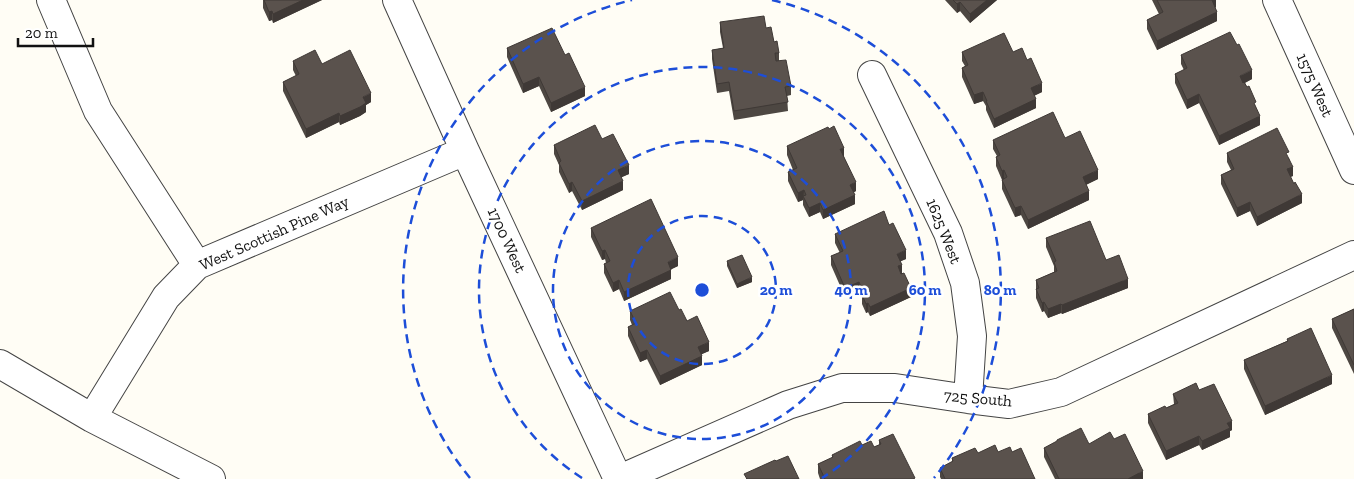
<svg xmlns="http://www.w3.org/2000/svg" width="1354" height="479" font-family="'Zilla Slab',serif">
  <style>
    .lines { fill: none; stroke-linecap: round; stroke-linejoin: round }
    .minor-casing { stroke: #444; stroke-width: 30 }
    .minor { stroke: #fff; stroke-width: 28 }
    .wall { fill: #4d4742 }
    .shaded-wall { fill: #3f3936 }
    .building { fill: #5a524d; stroke: #3f3936 }
    .ring { fill: none; stroke: #1d4ed8; stroke-width: 2.5; stroke-dasharray: 9 6 }
    .labels { text-anchor: middle; dominant-baseline: central; stroke-width: 5; stroke-linejoin: round; paint-order: stroke }
    .street-label { font-size: 16px; fill: #111; stroke: #fff }
    .centre { fill: #1d4ed8; stroke: #fff; stroke-width: 2.5 }
    .ring-label { font-size: 15px; text-anchor: middle; font-weight: bold; fill: #1d4ed8; stroke: #fff; stroke-width: 5; stroke-linejoin: round; paint-order: stroke }
  </style>
  <rect width="100%" height="100%" fill="#fffdf5"/>
  <g class="lines">
    <defs>
      <path id="minor" d="M51,0L98,111L197,265
        M397,0L465,151L618,479
        M1277,0L1354,170
        M872,75L948,233L965,283L972,336L968,399
        M0,364L92,418L211,479
        M92,418L166,297L197,265L465,151
        M620,479L788,405L842,388H895L968,399L1009,404L1061,392L1354,255"/>
    </defs>
    <use href="#minor" class="minor-casing"/>
    <use href="#minor" class="minor"/>
  </g>
  <path class="wall" d="M263,0H322L273,23L272,20L269,21L263,8Z
    M945,0H997L970,23L960,11L957,13Z
    M1152,0H1216V7L1215,8L1217,21L1157,50L1147,29V20L1159,14Z
    M720,22L766,28L774,42L779,53V61L791,86V95L787,96L788,111L734,120L729,91L717,93L712,59V50L723,48L720,32Z
    M507,48L565,55L585,96L551,112L539,86L523,93L507,57Z
    M962,52H1013L1042,92L1034,96L1036,108L994,128L986,110V106L983,101L974,104L962,77V68L965,66L962,61Z
    M1181,55L1252,79L1245,83L1256,108L1260,125L1219,145L1199,103L1187,109L1175,83V74L1184,70L1181,64Z
    M293,61L322,64L371,102L366,105V112L360,116L340,125L339,122L306,138L283,91V82L296,76L293,70Z
    M1065,138L1098,179L1086,185L1089,200L1028,229L1021,215L1015,217L1002,189V180L996,166V157L997,156L993,149V140Z
    M602,139L629,174L621,177L623,190L582,210L572,191L569,193L559,172V165L554,154V145Z
    M787,146L844,157L856,191L854,192L855,204L823,219L820,212L809,217L803,205V200L798,202L788,181V172L793,170L787,155Z
    M1227,153L1289,158L1293,176L1290,177L1302,203L1257,226L1250,211L1237,217L1221,184V175L1231,170L1227,162Z
    M591,228L678,266L671,269V279L624,301L619,289L613,292L604,273V264L606,263L605,259L602,260L591,237Z
    M835,234L906,259L900,261L902,274L911,297L870,316L868,312L866,313L862,304V296L859,291L845,297L831,265V256L840,253L835,243Z
    M1046,238L1106,260L1128,288L1062,314L1061,313L1048,318L1044,311L1042,312L1036,298V280L1054,272V266L1046,247Z
    M727,261L752,282L737,288L727,266Z
    M1354,309V374L1332,328V319Z
    M679,310L709,351L701,354L702,365L660,385L647,359L640,362L628,336V327L632,325L630,320V311Z
    M1287,339L1332,384L1265,415L1244,369V360L1287,341Z
    M1199,390L1232,430L1230,431V437L1202,450L1199,445L1166,460L1148,423V414L1166,408L1174,404L1173,394Z
    M1114,439L1143,479H1055L1044,457V448L1057,442V440L1089,444Z
    M879,440L915,479H820L818,473V464L832,458V455L862,445L874,447L879,445Z
    M1012,452L1035,479H941L940,477V468L952,462V458L978,453Z"/>
  <path class="shaded-wall" d="M303,0H322L273,23V14Z
    M987,0H997L970,23V14Z
    M1211,0H1216V7L1211,9Z
    M960,2V11L957,13V4Z
    M272,11V20L269,21V12Z
    M1217,12V21L1157,50V41Z
    M1252,70V79L1240,85V76Z
    M539,77V86L523,93V84Z
    M1042,83V92L1031,97V88Z
    M585,87V96L551,112V103Z
    M983,92V101L974,104V95Z
    M371,93V102L366,105V112L360,116L340,125V116L363,97Z
    M1199,94V103L1187,109V100Z
    M1036,99V108L994,128V119Z
    M339,113V122L306,138V129Z
    M1260,116V125L1219,145V136Z
    M844,148V157L840,158V149Z
    M629,165V174L618,179V170Z
    M1293,167V176L1287,178V169Z
    M1004,170V179L1002,180V171Z
    M1098,170V179L1083,186V177Z
    M623,181V190L582,210V201Z
    M572,182V191L569,193V184Z
    M856,182V191L850,194V185Z
    M804,190L803,200L798,202V193Z
    M1089,191V200L1028,229V220Z
    M1302,194V203L1257,226V217Z
    M855,195V204L823,219V210Z
    M1250,202V211L1237,217V208Z
    M820,203V212L809,217V208Z
    M1021,206V215L1015,217V208Z
    M605,250V259L602,260V251Z
    M906,250V259L897,263V254Z
    M678,257V266L668,271V262Z
    M902,265V274L898,275V266Z
    M671,270V279L624,301V292Z
    M752,277V282L737,288V284Z
    M1128,279V288L1062,314V305Z
    M619,280V289L613,292V283Z
    M859,282V291L845,297V288Z
    M911,288V297L870,316V307Z
    M1044,302V311L1042,312V303Z
    M868,303V312L866,313V304Z
    M1061,304V313L1048,318V309Z
    M709,342V351L698,356V347Z
    M647,350V359L640,362V353Z
    M702,356V365L660,385V376Z
    M1332,375V384L1265,415V406Z
    M1232,421V430L1230,431V437L1202,450V441L1227,423Z
    M1199,436V445L1166,460V451Z
    M1143,471V479H1128Z"/>
  <path class="building" d="M264,0H303L273,14L272,11L269,12Z
    M953,0H987L970,14L960,2L957,4Z
    M1157,0H1212L1217,12L1157,41L1147,20L1163,12Z
    M764,16L766,28L771,27L774,42L777,41L779,53H775L776,61L786,60L791,86L785,87L788,102L734,111L729,82L717,84L712,50L724,48L720,22Z
    M552,28L565,55L569,53L585,87L551,103L539,77L523,84L507,48Z
    M1230,32L1237,45L1239,44L1252,70L1240,76L1243,83L1244,82L1247,87L1249,86L1256,102L1254,103L1260,116L1219,136L1199,94L1187,100L1175,74L1187,68L1181,55Z
    M1004,33L1013,52L1022,48L1027,60L1031,58L1042,83L1031,88L1036,99L994,119L986,101H987L983,92L974,95L962,68L968,65L962,52Z
    M315,50L322,64L350,50L371,93L363,97L366,103L360,107L340,116L339,113L306,129L283,82L299,74L293,61Z
    M1053,112L1065,138L1080,131L1098,170L1083,177L1089,191L1028,220L1021,206L1015,208L1002,180L1007,177L1004,170L1002,171L996,157L1000,155L993,140Z
    M595,125L602,139L613,134L629,165L618,170L623,181L582,201L572,182L569,184L559,163L561,161L554,145Z
    M834,126L844,148L840,149L856,182L850,185L855,195L823,210L820,203L809,208L803,196L806,195L804,190L798,193L788,172L797,168L787,146L828,127L829,129Z
    M1277,128L1289,152L1286,153L1293,167L1287,169L1294,184L1295,182L1302,194L1257,217L1250,202L1237,208L1221,175L1234,169L1227,153Z
    M651,199L678,257L668,262L671,270L624,292L619,280L613,283L604,264L610,261L605,250L602,251L591,228Z
    M884,211L889,225L893,223L906,250L897,254L902,265L898,266L901,274L904,273L911,288L870,307L868,303L866,304L862,295L864,293L859,282L845,288L831,256L843,251L835,234Z
    M1090,221L1106,260L1119,255L1128,279L1062,305L1061,304L1048,309L1044,302L1042,303L1036,289L1039,288L1036,280L1057,271L1054,262L1056,261L1046,238Z
    M742,255L752,277L737,284L727,261Z
    M670,292L679,310L681,309L687,321L697,316L709,342L698,347L702,356L660,376L647,350L640,353L628,327L636,323L630,311Z
    M1354,309V365L1332,319Z
    M1311,328L1332,375L1265,406L1244,360L1288,341L1287,339Z
    M1196,383L1199,390L1214,384L1232,421L1227,423L1230,428L1202,441L1199,436L1166,451L1148,414L1165,406L1166,408L1178,403L1173,394Z
    M1081,428L1089,444L1110,432L1114,439L1125,434L1143,471L1128,479H1059L1044,448L1057,441V440Z
    M893,434L915,478L913,479H825L818,464L833,457L832,455L860,441L862,445L871,441L874,447L881,444L879,440Z
    M995,445L998,452L1010,447L1012,452L1021,448L1035,479H945L940,468L953,461L952,458L975,448L978,453Z
    M788,456L799,479H746H747L744,474L775,460L776,461Z"/>
  <g class="ring">
    <circle cx="702" cy="290" r="74"/>
    <circle cx="702" cy="290" r="149"/>
    <path d="M582 478A223 223 0 1 1 822 478"/>
    <path d="M470 478A298 298 0 0 1 632 0M772 0A298 298 0 0 1 934 478"/>
  </g>
  <g class="labels">
    <g class="street-label">
      <text transform="translate(1315 85) rotate(66)">1575 West</text>
      <text transform="translate(944 231) rotate(68)">1625 West</text>
      <text transform="translate(274 233) rotate(-24)">West Scottish Pine Way</text>
      <text transform="translate(507 240) rotate(65)">1700 West</text>
      <text transform="translate(978 398) rotate(5)">725 South</text>
    </g>
  </g>
  <circle cx="702" cy="290" r="8" class="centre"/>
  <g class="ring-label">
    <text x="776" y="295">20 m</text>
    <text x="851" y="295">40 m</text>
    <text x="925" y="295">60 m</text>
    <text x="1000" y="295">80 m</text>
  </g>
  <path d="M18 38v8h75v-8" fill="none" stroke="#111111" stroke-width="2.5"/>
  <text x="25" y="38" font-size="15" fill="#111111" stroke="#ffffff" stroke-width="4" paint-order="stroke">20 m</text>
</svg>
